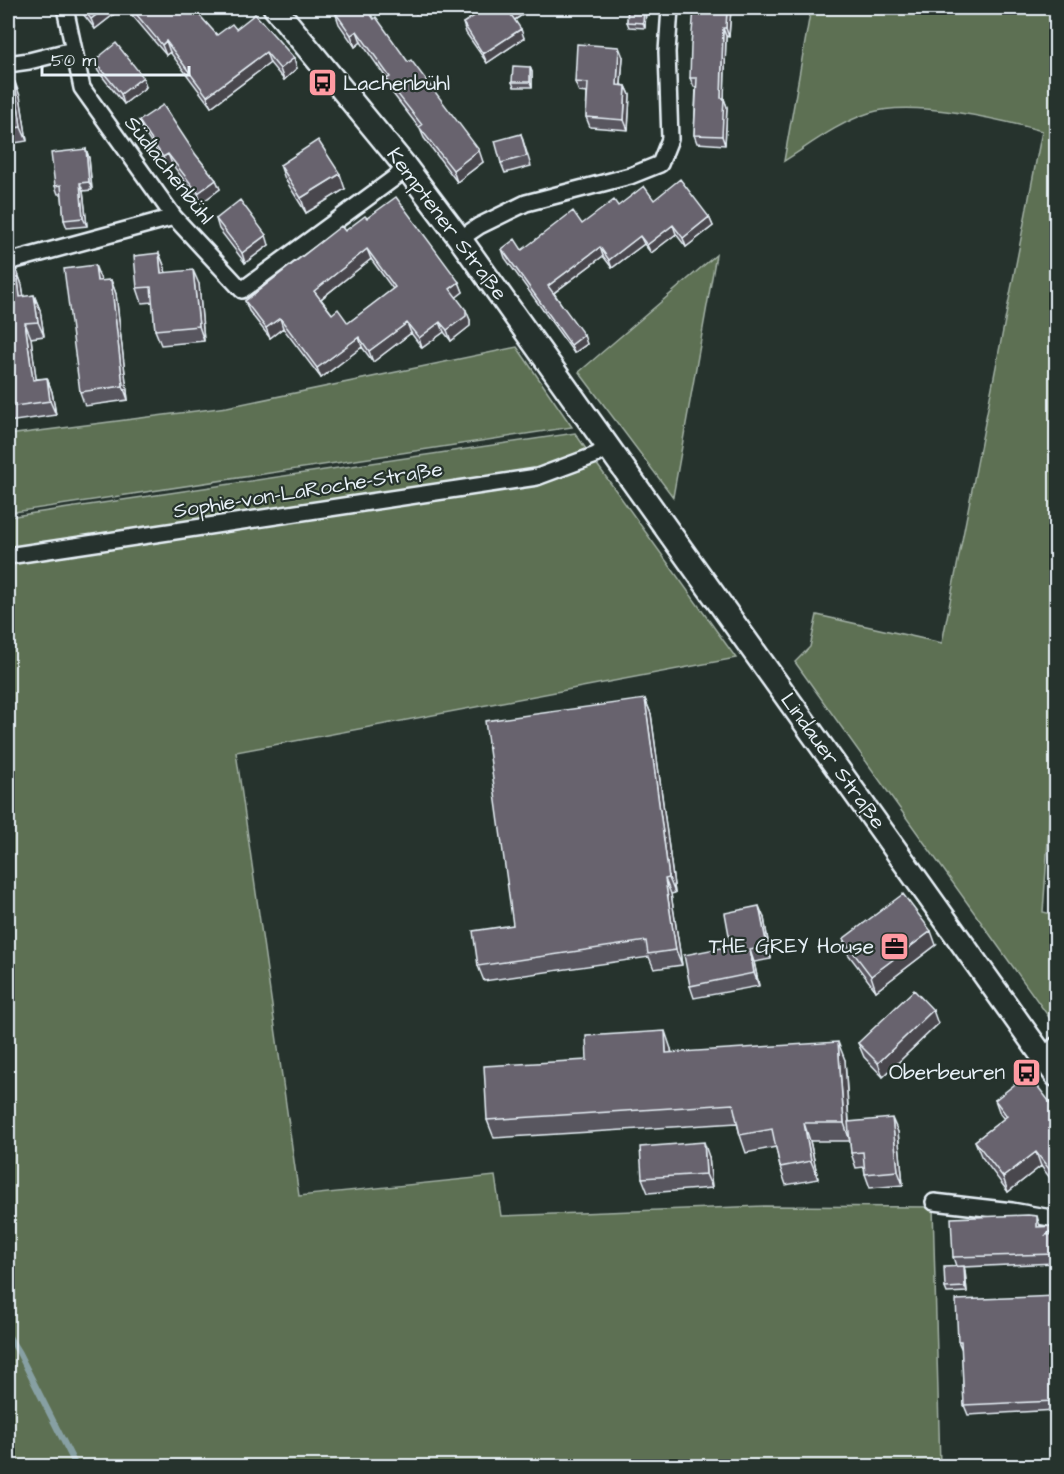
<svg xmlns="http://www.w3.org/2000/svg" width="1064" height="1474" font-family="'Architects Daughter',sans-serif">
  <style>
    .green { fill: #5d7052; stroke: #a2b0a5; stroke-width: 1.5 }
    .lines { fill: none; stroke-linecap: round; stroke-linejoin: round }
    .stream { stroke: #87a0a3; stroke-width: 6 }
    .minor-casing { stroke: #e8f1f8; stroke-width: 20 }
    .secondary-casing { stroke: #e8f1f8; stroke-width: 27 }
    .minor { stroke: #26332d; stroke-width: 15 }
    .secondary { stroke: #26332d; stroke-width: 22 }
    .wall { fill: #59565f; stroke: #e8f1f8; stroke-width: 1.5; fill-rule: evenodd }
    .shaded-wall { fill: #49464d; stroke: #e8f1f8; stroke-width: 1.5 }
    .building { fill: #68646e; stroke: #e8f1f8; stroke-width: 1.5; fill-rule: evenodd }
    .labels { text-anchor: middle; dominant-baseline: central; stroke-width: 4.5; stroke-linejoin: round; paint-order: stroke }
    .poi-label { font-size: 21px; fill: #e8f1f8; stroke: #26332d; text-anchor: end }
    .street-label { font-size: 21px; fill: #e8f1f8; stroke: #26332d }
  </style>
  <rect width="100%" height="100%" fill="#26332d"/>
  <filter id="ink" filterUnits="userSpaceOnUse"><feTurbulence type="fractalNoise" baseFrequency=".0167" numOctaves="2"/><feDisplacementMap in="SourceGraphic" scale="12" xChannelSelector="R" yChannelSelector="G"/><feConvolveMatrix kernelMatrix="1 2 1 2 8 2 1 2 1" color-interpolation-filters="sRGB"/></filter>
  <g filter="url(#ink)">
    <path class="green" d="M811,8H1056V813H1050L1043,912L1056,915V1027L795,662L810,647L817,615L942,643L1042,131C999,119 911,99 869,113C838,123 811,144 784,161Z
      M716,255L673,497L579,372Z
      M517,347L572,427L8,513V435L227,407Z
      M575,433L588,452L536,471L8,551V517Z
      M596,463L736,658L236,752L299,1196L495,1176L501,1216L764,1206L933,1207L940,1466H8V565L539,482Z"/>
    <g class="lines">
      <path class="stream" d="M8,1335L19,1353L76,1466"/>
      <defs>
        <path id="minor" d="M65,8L82,88L174,217L242,290L397,176L405,166
          M8,64L29,61L73,50
          M460,239L479,226L526,203L630,176L660,164L670,139L667,52L670,8
          M8,262L174,217
          M8,556L537,477L596,455L609,447
          M1044,1057L1056,1045
          M934,1202L1012,1211L1056,1219"/>
        <path id="secondary" d="M275,8L405,166L460,239L1056,1075"/>
      </defs>
      <use href="#minor" class="minor-casing"/>
      <use href="#secondary" class="secondary-casing"/>
      <use href="#minor" class="minor"/>
      <use href="#secondary" class="secondary"/>
    </g>
    <path class="wall" d="M8,8H10L15,24L8,26Z
      M79,8H122L95,29L80,10Z
      M126,8H208L199,15L217,35L236,29L297,68L284,80L270,63L211,107L170,52L166,55Z
      M487,8H533L515,20L524,38L487,63L466,33L463,23Z
      M628,8H646L645,28L629,27L627,22Z
      M731,8L729,37L726,36L724,99L727,107L725,145L697,143L694,135L696,87H694L690,78Z
      M335,12L374,19L408,62L483,162L457,182L424,138L420,129L391,91L386,79H387L361,42L355,47L339,24Z
      M623,57L621,85L626,86L630,95L628,130L590,127L586,117L587,93L579,92L575,82Z
      M94,61L146,87L124,104L98,71Z
      M530,67L532,72V87H514L512,82Z
      M8,83L20,96L27,141L8,144Z
      M139,121L196,155L216,180L220,189L201,203L172,164L167,167L143,131Z
      M521,134L531,166L505,173L501,163Z
      M86,149L89,158L92,190L83,191L87,226L67,228L64,220L62,194H58L55,186Z
      M280,165L345,189L306,213L285,179Z
      M654,200L709,217L713,226L686,247L676,234L651,253L644,244L612,268L603,256L554,293L587,344L574,353L505,258L502,249L522,250L582,224L618,206Z
      M367,218L459,282L463,292L456,297L470,320V326L451,341L444,332L422,348L411,333L373,362L362,347L321,378L283,328L270,338L249,311L245,301ZM371,259L393,289L348,323L332,314L321,299Z
      M216,219L269,245L245,263L219,229Z
      M159,253L165,268V272L199,284L204,341L161,345L155,330L153,302L142,303L137,288Z
      M17,271L22,285L24,297L34,295L40,310L44,336L31,338L36,379L47,378L52,392L56,415L8,422V272Z
      M101,280V281L111,280L116,294L128,400L85,406L80,392Z
      M645,699L651,714L675,893L671,894L682,965L654,969L649,957L484,981L478,966L513,925Z
      M764,918L771,959L754,962L759,986L694,998L690,986L731,946Z
      M843,939L936,945L876,991L848,954Z
      M938,1024L883,1077L864,1057L858,1043Z
      M671,1049L672,1053L845,1060L849,1122L898,1132L903,1185L870,1188L865,1174L864,1167L856,1168L851,1153L850,1141H810L818,1179L786,1185L780,1167L776,1147L746,1153L740,1135L737,1123L494,1138L487,1120L587,1060Z
      M995,1100L1056,1110V1186L1041,1166L1008,1192L981,1156L975,1141L1004,1119L1000,1114Z
      M709,1157L712,1188L648,1193L642,1178Z
      M1056,1226V1263L964,1267L965,1271L967,1292L947,1293L945,1288L956,1266L953,1257L1040,1227Z
      M1056,1296V1410L968,1415L964,1405L962,1350L958,1341Z"/>
    <path class="shaded-wall" d="M105,8H122L95,29L91,19Z
      M193,8H208L196,17Z
      M416,8H426L416,14L414,9Z
      M515,8H533L513,21L509,12Z
      M644,8H646L645,28L643,23Z
      M727,8H731L729,37L726,28Z
      M723,28L726,36L724,99L727,107L725,145L722,136L721,98Z
      M521,29L524,38L487,63L483,54Z
      M357,31L361,42L355,47L351,35Z
      M166,41L170,52L166,55L162,45Z
      M619,47L623,57L620,95L617,85Z
      M266,52L270,63L211,107L207,96Z
      M294,58L297,68L284,80L280,69Z
      M530,67L532,72V87L530,82Z
      M143,77L146,87L124,104L121,94Z
      M15,82L20,96L27,141L21,127Z
      M626,86L630,95L628,130L624,120Z
      M86,149L89,158L92,190L89,182Z
      M479,150L483,162L457,182L453,170Z
      M168,154L172,164L167,167L163,157Z
      M340,174L345,189L306,213L301,198Z
      M216,180L220,189L201,203L198,193Z
      M80,183L83,191L87,226L83,218Z
      M709,217L713,226L686,247L683,238Z
      M673,225L676,234L651,253L647,245Z
      M266,235L269,245L245,263L242,253Z
      M640,236L644,244L612,268L609,260Z
      M600,247L603,256L552,294L548,286Z
      M367,249L371,259L318,301L314,291Z
      M159,253L165,268L167,287L161,273Z
      M95,265L101,280L103,296L97,281Z
      M193,270L199,284L204,341L199,326Z
      M17,271L22,285L26,312L20,297Z
      M111,280L116,294L128,400L123,386Z
      M459,282L463,292L454,299L450,289Z
      M34,295L40,310L44,336L38,322Z
      M466,310L470,320V326L451,341L447,330Z
      M280,318L283,328L270,338L266,328Z
      M440,322L444,332L422,348L419,338Z
      M25,323L31,338L38,394L33,380Z
      M407,323L411,333L373,362L369,351Z
      M584,335L587,344L574,353L571,345Z
      M359,337L362,347L321,378L317,368Z
      M47,378L52,392L56,415L50,401Z
      M645,699L651,714L675,893L669,878Z
      M665,879L671,894L682,965L676,950Z
      M759,906L764,918L771,959L767,946Z
      M931,931L936,945L876,991L871,976Z
      M750,950L754,962L759,986L754,973Z
      M933,1010L938,1024L883,1077L878,1063Z
      M665,1031L671,1049L673,1072L666,1053Z
      M838,1042L845,1060L850,1141L844,1123Z
      M892,1118L898,1132L903,1185L898,1171Z
      M804,1123L810,1141L818,1179L811,1161Z
      M704,1142L709,1157L712,1188L706,1174Z
      M1036,1152L1041,1166L1008,1192L1003,1177Z
      M1037,1216L1040,1226V1237L1037,1227Z
      M1056,1227V1239L1046,1235Z
      M964,1266L965,1271L967,1292L965,1287Z"/>
    <path class="building" d="M8,8H9L11,14L8,15Z
      M82,8H105L91,19Z
      M131,8H193L217,35L232,24L236,29L255,14L294,58L280,69L266,52L207,96L166,41L162,45Z
      M342,8H366L374,19L376,17L408,62L411,60L479,150L453,170L419,127L422,125L386,79L390,77L357,31L351,35L335,12Z
      M487,8H515L509,12L521,29L483,54L463,23Z
      M628,8H644L643,23L627,22Z
      M694,8H727L726,28H723L721,98H724L722,136L694,135L697,78H690L691,45Z
      M116,43L143,77L121,94L94,61Z
      M577,44L619,47L617,85L626,86L624,120L586,117L588,83L575,82Z
      M513,66L530,67V82H512Z
      M15,82L21,127L8,129V83Z
      M163,105L196,155L216,180L198,193L168,154L163,157L139,121Z
      M521,134L527,156L501,163L495,141Z
      M318,140L340,174L301,198L280,165Z
      M86,149L89,182L80,183L83,218L64,220L61,185L55,186L51,153Z
      M680,179L709,217L683,238L673,225L647,245L640,236L609,260L600,247L548,286L584,335L571,345L502,249L515,239L522,250L573,211L582,224L614,200L618,206L644,186L654,200Z
      M396,197L459,282L450,289L466,310V316L447,330L440,322L419,338L407,323L369,351L359,337L317,368L280,318L266,328L245,301L341,226L345,231L365,216L367,218ZM367,249L395,287L348,323L338,309L332,314L314,291Z
      M240,200L266,235L242,253L216,219Z
      M159,253L161,273L193,270L199,326L155,330L151,287L137,288L134,256Z
      M95,265L97,281L111,280L123,386L80,392L64,269Z
      M17,271L20,297L34,295L38,322L25,323L33,380L47,378L50,401L8,407V272Z
      M645,699L669,878L665,879L676,950L648,954L646,941L478,966L473,931L513,925L485,721Z
      M903,894L931,931L871,976L843,939Z
      M759,906L767,946L750,950L754,973L690,986L684,955L731,946L725,913Z
      M914,990L933,1010L878,1063L858,1043Z
      M665,1031L666,1053L838,1042L844,1123H804L811,1161L780,1167L772,1129L740,1135L733,1104L487,1120L484,1066L587,1060L586,1036Z
      M1028,1074L1056,1110V1178L1036,1152L1003,1177L975,1141L1007,1116L995,1100Z
      M892,1118L898,1171L865,1174L863,1152L851,1153L848,1122Z
      M704,1142L706,1174L642,1178L640,1147Z
      M1028,1215L1037,1216V1227L1056,1226L1046,1235L1056,1234V1254L953,1257L951,1218Z
      M964,1266L965,1287L945,1288L944,1267Z
      M1056,1296V1401L964,1405L961,1341H958L956,1300Z"/>
  </g>
  <defs>
    <symbol id="bus-square" viewBox="-11 -11 22 22"><rect x="-9" y="-9" width="18" height="18" rx="4" fill="#ff9aa2" stroke="#26332d"/><path d="M-5-6H5V4H4V6H2V4H-2V6H-4V4H-5ZM-3.5-4V0h7V-4ZM-3.5 1.2v1.5H-2V1.2ZM2 1.2v1.5H3.5V1.2Z" fill="#111"/></symbol>
    <symbol id="office-square" viewBox="-11 -11 22 22"><rect x="-9" y="-9" width="18" height="18" rx="4" fill="#ff9aa2" stroke="#26332d"/><path d="M-6-3h4V-5.5h4V-3h4V5H-6ZM-1-4.5V-3h2v-1.5ZM-6 0V1H6V0Z" fill="#111"/></symbol>
  </defs>
  <g fill-rule="evenodd">
    <use href="#bus-square" x="306" y="66" width="33" height="33"/>
    <use href="#office-square" x="878" y="930" width="33" height="33"/>
    <use href="#bus-square" x="1010" y="1056" width="33" height="33"/>
  </g>
  <g class="labels">
    <g class="poi-label">
      <text x="343" y="83" text-anchor="start">Lachenbühl</text>
      <text x="874" y="946">THE GREY House</text>
      <text x="1005" y="1072">Oberbeuren</text>
    </g>
    <g class="street-label">
      <text transform="translate(169 170) rotate(52)">Südlachenbühl</text>
      <text transform="translate(447 224) rotate(53)">Kemptener Straße</text>
      <text transform="translate(308 490) rotate(-9)">Sophie-von-LaRoche-Straße</text>
      <text transform="translate(833 761) rotate(54)">Lindauer Straße</text>
    </g>
  </g>
  <rect width="1064" height="1474" fill="none" stroke="#26332d" stroke-width="30"/>
  <rect x="15" y="15" width="1034" height="1444" fill="none" stroke="#e8f1f8" stroke-width="2" filter="url(#ink)"/>
  <path d="M42 66v9h147v-9" fill="none" stroke="#e8f1f8" stroke-width="3"/>
  <text x="51" y="66" font-size="18" fill="#e8f1f8" stroke="#26332d" stroke-width="4.5" paint-order="stroke">50 m</text>
</svg>
